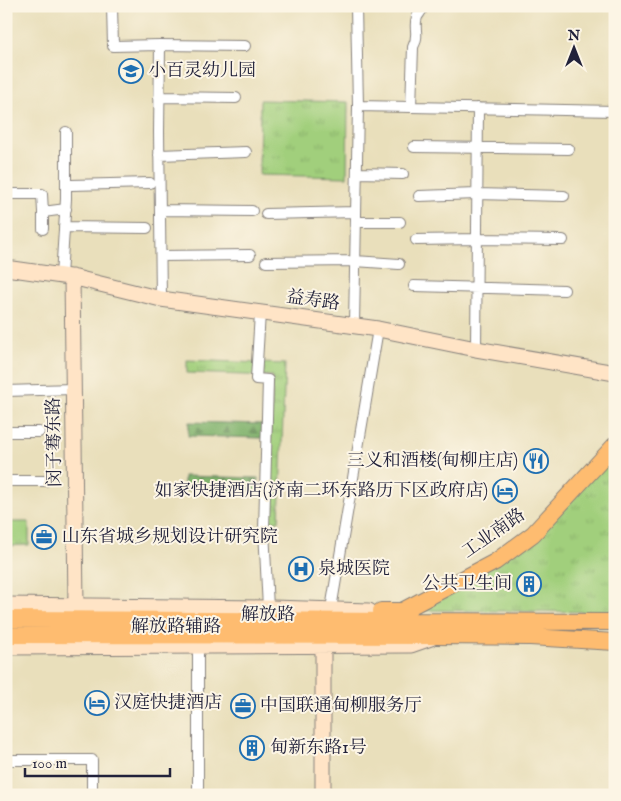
<svg xmlns="http://www.w3.org/2000/svg" width="621" height="801" font-family="'IM FELL English','Noto Serif SC',serif">
  <style>
    .forest { fill: url(#forest-firs); stroke: #516a54 }
    .park { fill: url(#park-tufts); stroke: #62785c }
    .lines { fill: none; stroke-linecap: round; stroke-linejoin: round }
    .street-casing { stroke: #86807b; stroke-width: 12 }
    .secondary-casing { stroke: #86807b; stroke-width: 17 }
    .primary-casing { stroke: #86807b; stroke-width: 18 }
    .street { stroke: #fff; stroke-width: 10 }
    .secondary { stroke: #ffe4c6; stroke-width: 15 }
    .primary { stroke: #febc70; stroke-width: 16 }
    .labels { text-anchor: middle; dominant-baseline: central; stroke-width: 4; stroke-linejoin: round; paint-order: stroke }
    .poi-label { font-size: 18px; fill: #22223b; stroke: #fcf5e5; text-anchor: start }
    .street-label { font-size: 18px; fill: #22223b; stroke: #fcf5e5 }
  </style>
  <defs>
    <pattern id="forest-firs" width="22" height="20" patternUnits="userSpaceOnUse" patternTransform="scale(1.25)"><rect width="22" height="20" fill="#80b26c"/><path d="M5 1l3.5 6h-7zM16 11l3.5 6h-7z" fill="#68905a"/></pattern>
    <pattern id="park-tufts" width="24" height="20" patternUnits="userSpaceOnUse" patternTransform="scale(1.25)"><rect width="24" height="20" fill="#a1cf7c"/><path d="M3 7l-1-3M5 7V3M7 7l1-3M15 17l-1-3M17 17v-4M19 17l1-3" fill="none" stroke="#8ab16c"/></pattern>
  </defs>
  <rect width="100%" height="100%" fill="#fcf5e5"/>
  <filter id="ink" filterUnits="userSpaceOnUse"><feTurbulence type="fractalNoise" baseFrequency=".02" numOctaves="2"/><feDisplacementMap in="SourceGraphic" scale="10" xChannelSelector="R" yChannelSelector="G"/><feConvolveMatrix kernelMatrix="1 2 1 2 8 2 1 2 1" color-interpolation-filters="sRGB"/></filter>
  <filter id="wash" filterUnits="userSpaceOnUse"><feTurbulence type="fractalNoise" baseFrequency=".0096" numOctaves="4" result="noise"/><feDisplacementMap in="SourceGraphic" scale="20" xChannelSelector="R" yChannelSelector="G"/><feGaussianBlur stdDeviation="1.12" result="paint"/><feColorMatrix in="noise" values="0 0 0 0 0 0 0 0 0 0 0 0 0 0 0 0 0 1.4 0 .05"/><feComposite in="paint" operator="in"/></filter>
  <g filter="url(#wash)">
    <rect width="100%" height="100%" fill="#e9dfbb"/>
    <path class="forest" d="M189,422L263,424V438L188,436Z
      M184,476L258,478V492L184,490Z"/>
    <path class="park" d="M260,100L348,102L347,177L259,175Z
      M187,360L285,364L279,521H267L273,376L187,373Z
      M615,446L613,612L411,610L496,564Z
      M6,522H29V545L6,546Z"/>
  </g>
  <g filter="url(#ink)">
    <g class="lines">
      <defs>
        <path id="street" d="M112,6L113,46L160,45L159,132L161,299
          M160,45L245,46
          M159,97L236,98
          M358,106L615,111
          M411,107L413,47C420,35 413,28 417,17C419,13 422,12 423,6
          M414,147L569,149
          M159,155L246,152
          M357,173L403,174
          M71,185L150,183
          M6,194H42L43,212
          M419,196L477,194L564,196
          M160,210L252,211
          M266,214L356,212
          M356,222H400
          M64,227L147,228
          M43,229V212L66,209
          M473,239L563,240
          M416,240L477,239
          M161,256L250,255
          M266,262L355,261L399,264
          M61,276L66,199V132
          M414,286L564,290
          M260,313L256,379L268,380L264,530L268,608
          M354,325L358,106L356,6
          M476,349L478,108
          M6,391L73,389
          M6,432H39
          M6,481H45
          M331,609L378,329
          M6,760H92V795
          M198,795V646"/>
        <path id="secondary" d="M6,268L76,278L161,299L378,329L476,349L615,373
          M72,277L76,606
          M6,605L273,608L369,611
          M323,645V795
          M6,647L411,645L431,638"/>
        <path id="primary" d="M381,611H402L495,562L533,534L615,445
          M6,619L615,622
          M6,635L435,636L530,637L615,642"/>
      </defs>
      <use href="#street" class="street-casing"/>
      <use href="#secondary" class="secondary-casing"/>
      <use href="#primary" class="primary-casing"/>
      <use href="#street" class="street"/>
      <use href="#secondary" class="secondary"/>
      <use href="#primary" class="primary"/>
    </g>
  </g>
  <defs>
    <symbol id="school-ring" viewBox="-11 -11 22 22"><circle r="9.5" fill="#fcf5e5" stroke="#1f6fb2" stroke-width="1.5"/><path d="M0-5L7-2L0 1L-7-2ZM-4 1L0 2.5L4 1V4Q0 6-4 4Z" fill="#1f6fb2"/></symbol>
    <symbol id="restaurant-ring" viewBox="-11 -11 22 22"><circle r="9.5" fill="#fcf5e5" stroke="#1f6fb2" stroke-width="1.5"/><path d="M-5-6h1v4h1v-4h1v4h1v-4h1v5L-1.5 .5V6h-2V.5L-5-1ZM5-6V6H3V1.5H1.5Q1.5-4 5-6Z" fill="#1f6fb2"/></symbol>
    <symbol id="hotel-ring" viewBox="-11 -11 22 22"><circle r="9.5" fill="#fcf5e5" stroke="#1f6fb2" stroke-width="1.5"/><path d="M-6-4.5h1.5V1H6V5H4.5V3h-9V5H-6ZM-4 0a1.8 1.8 0 1 1 3.6 0ZM.5 0V-2.5h3Q6-2.5 6 0Z" fill="#1f6fb2"/></symbol>
    <symbol id="office-ring" viewBox="-11 -11 22 22"><circle r="9.5" fill="#fcf5e5" stroke="#1f6fb2" stroke-width="1.5"/><path d="M-6-3h4V-5.5h4V-3h4V5H-6ZM-1-4.5V-3h2v-1.5ZM-6 0V1H6V0Z" fill="#1f6fb2"/></symbol>
    <symbol id="hospital-ring" viewBox="-11 -11 22 22"><circle r="9.5" fill="#fcf5e5" stroke="#1f6fb2" stroke-width="1.5"/><path d="M-5-5h3v3.5h4V-5h3V5h-3V1.5h-4V5h-3Z" fill="#1f6fb2"/></symbol>
    <symbol id="building-ring" viewBox="-11 -11 22 22"><circle r="9.5" fill="#fcf5e5" stroke="#1f6fb2" stroke-width="1.5"/><path d="M-4-6H4V6H1V3H-1V6H-4ZM-2.5-4.3h1.7v1.8h-1.7ZM.8-4.3h1.7v1.8H.8ZM-2.5-1h1.7V.8h-1.7ZM.8-1h1.7V.8H.8Z" fill="#1f6fb2"/></symbol>
  </defs>
  <g fill-rule="evenodd">
    <use href="#school-ring" x="117" y="57" width="28" height="28"/>
    <use href="#restaurant-ring" x="522" y="447" width="28" height="28"/>
    <use href="#hotel-ring" x="491" y="477" width="28" height="28"/>
    <use href="#office-ring" x="30" y="523" width="28" height="28"/>
    <use href="#hospital-ring" x="287" y="555" width="28" height="28"/>
    <use href="#building-ring" x="515" y="570" width="28" height="28"/>
    <use href="#hotel-ring" x="83" y="689" width="28" height="28"/>
    <use href="#office-ring" x="229" y="692" width="28" height="28"/>
    <use href="#building-ring" x="238" y="734" width="28" height="28"/>
  </g>
  <g class="labels">
    <g class="poi-label">
      <text x="148" y="71">小百灵幼儿园</text>
      <text x="518" y="461" text-anchor="end">三义和酒楼(甸柳庄店)</text>
      <text x="488" y="491" text-anchor="end">如家快捷酒店(济南二环东路历下区政府店)</text>
      <text x="62" y="537">山东省城乡规划设计研究院</text>
      <text x="318" y="569">泉城医院</text>
      <text x="512" y="584" text-anchor="end">公共卫生间</text>
      <text x="114" y="703">汉庭快捷酒店</text>
      <text x="260" y="706">中国联通甸柳服务厅</text>
      <text x="270" y="748">甸新东路1号</text>
    </g>
    <g class="street-label">
      <text transform="translate(313 301) rotate(8)">益寿路</text>
      <text transform="translate(55 442) rotate(-91)">闵子骞东路</text>
      <text transform="translate(494 534) rotate(-35)">工业南路</text>
      <text x="268" y="615">解放路</text>
      <text x="176" y="627">解放路辅路</text>
    </g>
  </g>
  <rect width="621" height="801" fill="none" stroke="#fcf5e5" stroke-width="25"/>
  <g transform="translate(574 48)" stroke="#fcf5e5" stroke-width="4" paint-order="stroke">
  <path d="M0-4L9 19L0 12L-9 19Z" fill="#22223b"/>
  <text y="-8" font-size="14" font-weight="bold" text-anchor="middle" fill="#22223b">N</text>
  </g>
  <path d="M25 768v8h145v-8" fill="none" stroke="#22223b" stroke-width="2.5"/>
  <text x="32" y="768" font-size="15" fill="#22223b" stroke="#fcf5e5" stroke-width="4" paint-order="stroke">100 m</text>
</svg>
